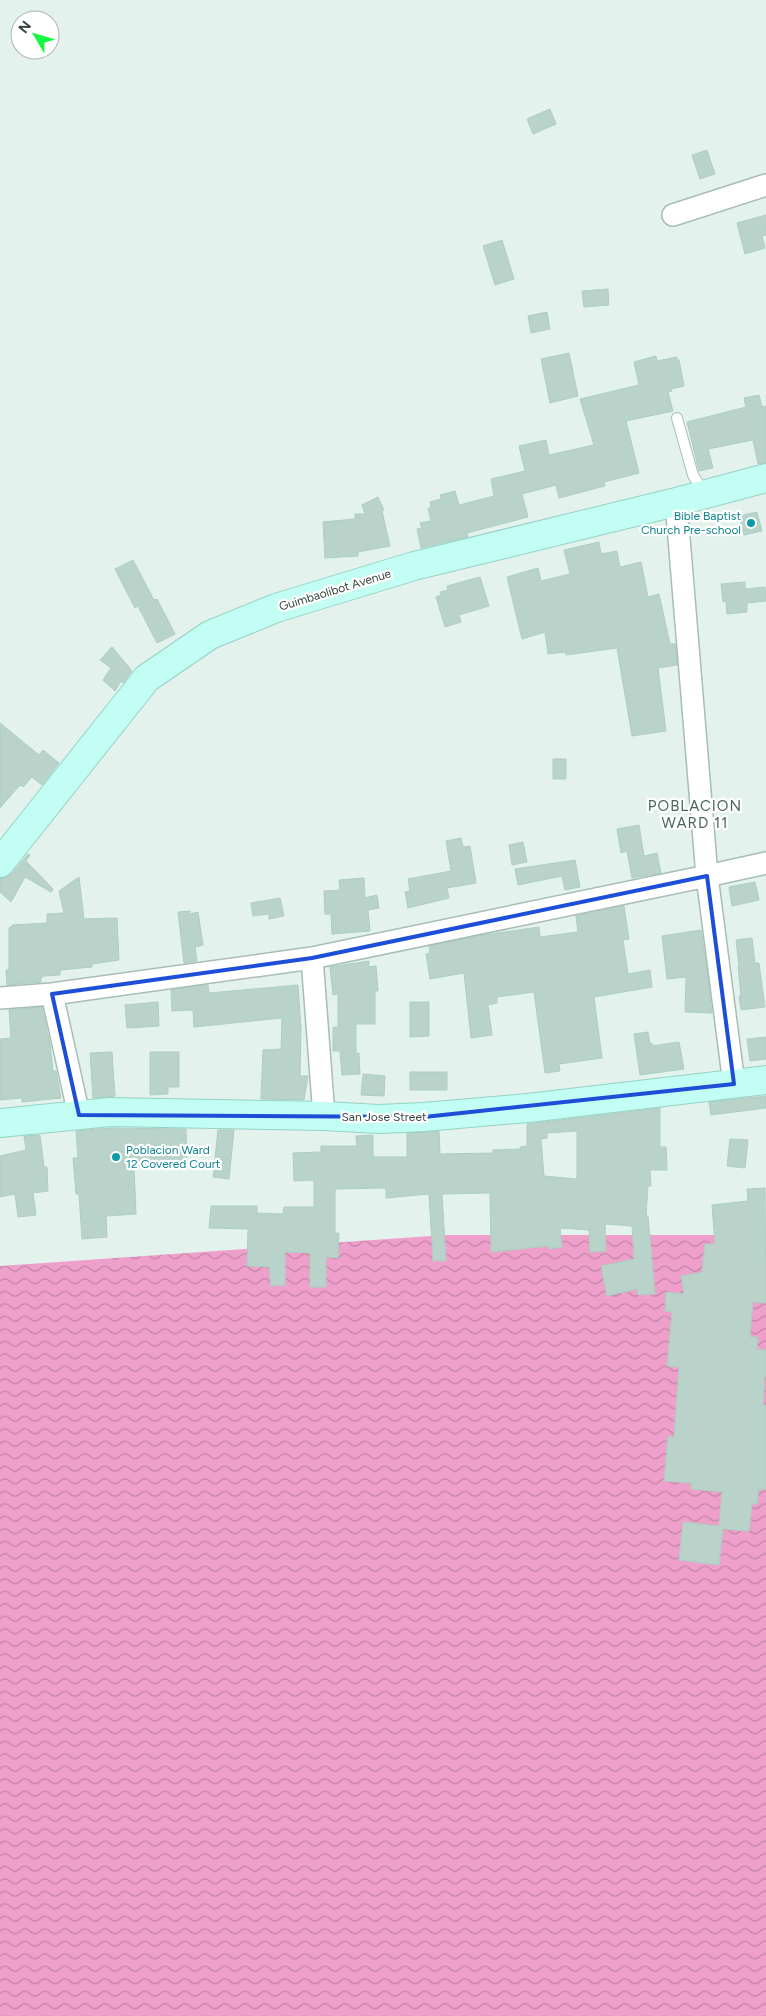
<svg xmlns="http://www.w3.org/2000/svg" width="766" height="2016" font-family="Figtree,sans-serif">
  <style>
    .water { fill: url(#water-waves) }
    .building { fill: #b9d3ca; stroke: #adcec3; fill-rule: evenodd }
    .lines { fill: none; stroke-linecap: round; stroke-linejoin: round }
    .lane-casing { stroke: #a7bdb6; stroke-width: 12 }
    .street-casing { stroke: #a7bdb6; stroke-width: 24 }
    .secondary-casing { stroke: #94d2c4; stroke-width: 30 }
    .lane { stroke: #fff; stroke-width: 10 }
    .street { stroke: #fff; stroke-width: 21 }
    .secondary { stroke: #c2fef3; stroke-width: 28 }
    .marked { fill: none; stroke: #1d4ed8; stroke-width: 4; stroke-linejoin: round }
    .culture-dot { fill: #0f9aa8; stroke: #fff; stroke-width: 2 }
    .labels { text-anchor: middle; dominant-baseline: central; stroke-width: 4.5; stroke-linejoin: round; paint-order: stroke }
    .culture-label { font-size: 12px; fill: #0d838f; stroke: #fff; text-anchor: end }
    .street-label { font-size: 12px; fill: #34443e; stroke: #fff }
    .quarter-label { font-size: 15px; letter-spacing: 1px; fill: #4b665d; stroke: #fff }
  </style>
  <defs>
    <pattern id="water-waves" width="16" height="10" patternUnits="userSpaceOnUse" patternTransform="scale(1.25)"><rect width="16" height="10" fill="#efa0ca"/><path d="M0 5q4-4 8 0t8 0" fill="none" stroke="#c284a5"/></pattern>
  </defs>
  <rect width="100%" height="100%" fill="#e4f2ee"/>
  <path class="water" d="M445,1235H766V2016H0V1266Z"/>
  <path class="building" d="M550,109L556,124L533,134L527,119Z
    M707,150L715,174L700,179L692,155Z
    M766,215V235L762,236L765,248L745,254L737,223Z
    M502,240L514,279L495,285L483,246Z
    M608,289L609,305L584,307L582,291Z
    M547,312L550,329L531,333L528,316Z
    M569,353L578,396L550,403L541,359Z
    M656,356L657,361L677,357V360H679L684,386L671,389L672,391L668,392L673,411L626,421L639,473L604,482L605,486L559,498L556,485L522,494L528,517L467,533L468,537L421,548L417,529L422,528L420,523L431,521L428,508H431L430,502L441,499L440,495L455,491L459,505L494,496L491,479L525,471L519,446L546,440L549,455L594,445L580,399L639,385L634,362Z
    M759,395L762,407L766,406V463L758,464L753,440L708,449L713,468L699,471L687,422L746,407L744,398Z
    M378,497L384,510L382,511L390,546L358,552V556L325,558L323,522L355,519V514H365L362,505Z
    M757,512L762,531L744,535L739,516Z
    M599,542L601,554L617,551L620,567L641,562L648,597L659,594L670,644H675L677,665L658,668L666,731L632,736L617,648L566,655L565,652L548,654L545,632L522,639L507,577L538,568L541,581L570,574L564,550Z
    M133,560L154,600L157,599L175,634L157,643L138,606L135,608L115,569Z
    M480,577L489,606L459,615L461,622L445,627L436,597L441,595L440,592L448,590L447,586Z
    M745,582V589L765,587L766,601L747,603V612L727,614L726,601L723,602L721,584Z
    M112,647L132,671L123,683L121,681L115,691L103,680L111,668L100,660Z
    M0,723L39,755L43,750L59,763L42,785L32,777L23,787L20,785L0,808Z
    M553,759H566V779H553Z
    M639,825L644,856L657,853L661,873L632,878L627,851L621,853L617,829Z
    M461,838L463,847L470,846L476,883L447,888L449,898L408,908L405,892L410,891L408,879L451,871L446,841Z
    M523,842L527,862L512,865L509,845Z
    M28,854L30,855L26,861L53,889L51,892L25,877L11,902L0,892V878L6,877L12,873Z
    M575,860L580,887L565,890L562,876L518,885L515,869Z
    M79,877L84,919L117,918L119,960L92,964V967L60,970V975L43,976L41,978V982L7,985L6,970H9V928L13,925L47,923V914L64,913L59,891Z
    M364,878L365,898L377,895L379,908L368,910L370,931L332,934L331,914H325L324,891L340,890L339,880Z
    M755,882L759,900L732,906L729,887Z
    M280,898L284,916L269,919V914L253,916L251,903Z
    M624,906L629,939L623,940L628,974L650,970L652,987L594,997L602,1058L559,1064L560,1071L545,1073L534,992L497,997V1003L488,1005L492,1035L471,1038L464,973L430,979L426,954L430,953L429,946L484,935L539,927L540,937L578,932L576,916Z
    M190,911V914L198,912L203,945L195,947L197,961L184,963L178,912Z
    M701,930L706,964L712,1013L685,1012L686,977L667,979L662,936Z
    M752,938L755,963H759L765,1007L741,1010L739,996H741L738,966H739L736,940Z
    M369,961V967L376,966L378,991H375V1024H356V1054L359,1053L360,1074L342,1075L340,1051H333V1027H338V994L333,995L330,967Z
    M208,985L209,993L298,985L301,1029L300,1076H308L304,1100L261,1099L263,1050L281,1049L282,1018L194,1027L193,1010L172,1011L171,990Z
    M158,1002L159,1026L127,1028L125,1005Z
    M410,1002H429V1036L410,1037Z
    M42,1007L50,1044L53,1071H56L61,1098L22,1102V1098L0,1100V1039L11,1038L9,1010Z
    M648,1032L650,1044L652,1043V1046L679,1042L684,1069L640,1075L634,1034Z
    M766,1037V1059L750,1061L747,1039Z
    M112,1052L115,1096L93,1098L90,1053Z
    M150,1052H179V1087H168V1094L150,1095Z
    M410,1072H447V1090H410Z
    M363,1074L385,1076L384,1096L361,1095Z
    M766,1096V1108L711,1115L709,1102Z
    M660,1108V1147H666L667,1170H650L651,1186H648L646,1216H648L655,1294L638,1295L637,1289L607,1296L601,1266L634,1259L632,1226L605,1224L606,1251L590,1252L589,1230L560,1228L562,1247L549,1249L548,1246L491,1252L490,1193L442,1194L446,1261H433L429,1194L386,1198V1188L335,1189V1233H339L338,1258L326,1257V1287H310V1253L285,1252V1285L271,1286L269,1267L247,1266L248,1229L209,1228L211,1206H257V1213L283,1214L284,1207H314V1180L294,1181L293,1153L321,1152V1146H357L356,1136L373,1135V1157H407V1133L439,1131L440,1154L493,1153V1150L521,1149L520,1147L527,1146V1124ZM577,1131V1179L544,1176L541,1139L547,1138V1133Z
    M111,1128L186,1129L187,1166L134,1167L136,1214L106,1216L107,1237L82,1239L79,1194H76L73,1158H78L76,1131Z
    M218,1130H234L229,1179L213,1177Z
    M40,1135L44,1167H47L48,1191L33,1193L36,1215L18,1217L15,1194L0,1197V1156L26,1150L24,1136Z
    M730,1139L748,1140L745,1168L727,1166Z
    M765,1188L766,1303L753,1302L750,1337H758L757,1349L766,1350V1376H765L763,1405H766V1490L759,1489L757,1504H752L749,1531L723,1529L719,1565L679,1560L683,1522L719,1526L722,1492L691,1489V1483L664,1481L668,1436L674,1437L679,1367L667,1366L672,1312L665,1311L666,1292L684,1294L681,1276L702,1272L705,1244H715L712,1205L748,1201L747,1189Z"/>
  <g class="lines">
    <defs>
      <path id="lane" d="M677,418L693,475L705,494"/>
      <path id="street" d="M673,215L766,185
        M312,958L324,1116
        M52,994L79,1115
        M0,998L52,994L312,958L707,876L676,502
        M734,1084L707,876L766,863"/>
      <path id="secondary" d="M0,863L147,678L210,635L276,608L414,566L676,502L766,478
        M0,1123L110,1112L324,1116L379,1119L424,1117L528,1108L766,1080"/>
    </defs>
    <use href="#lane" class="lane-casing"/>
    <use href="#street" class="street-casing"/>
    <use href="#secondary" class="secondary-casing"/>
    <use href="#lane" class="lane"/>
    <use href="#street" class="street"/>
    <use href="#secondary" class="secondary"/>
  </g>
  <path class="marked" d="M707,876L734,1084L424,1117L79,1115L52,994L312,958Z"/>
  <g class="culture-dot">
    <circle cx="751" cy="523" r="5"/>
    <circle cx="116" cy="1157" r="5"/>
  </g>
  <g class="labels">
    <g class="culture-label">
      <text x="741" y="516">Bible Baptist<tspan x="741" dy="14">Church Pre-school</tspan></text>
      <text x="126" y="1150" text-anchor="start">Poblacion Ward<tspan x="126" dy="14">12 Covered Court</tspan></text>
    </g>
    <g class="street-label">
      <text transform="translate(335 590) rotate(-17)">Guimbaolibot Avenue</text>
      <text x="384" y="1117">San Jose Street</text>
    </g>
    <g class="quarter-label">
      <text x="695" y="806">POBLACION<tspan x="695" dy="17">WARD 11</tspan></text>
    </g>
  </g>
  <g transform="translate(35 35) rotate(308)"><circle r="24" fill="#ffffff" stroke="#aeb4b2"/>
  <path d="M0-4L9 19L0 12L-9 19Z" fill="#14f843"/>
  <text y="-8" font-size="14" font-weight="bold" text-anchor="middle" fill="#34443e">N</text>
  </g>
</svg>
